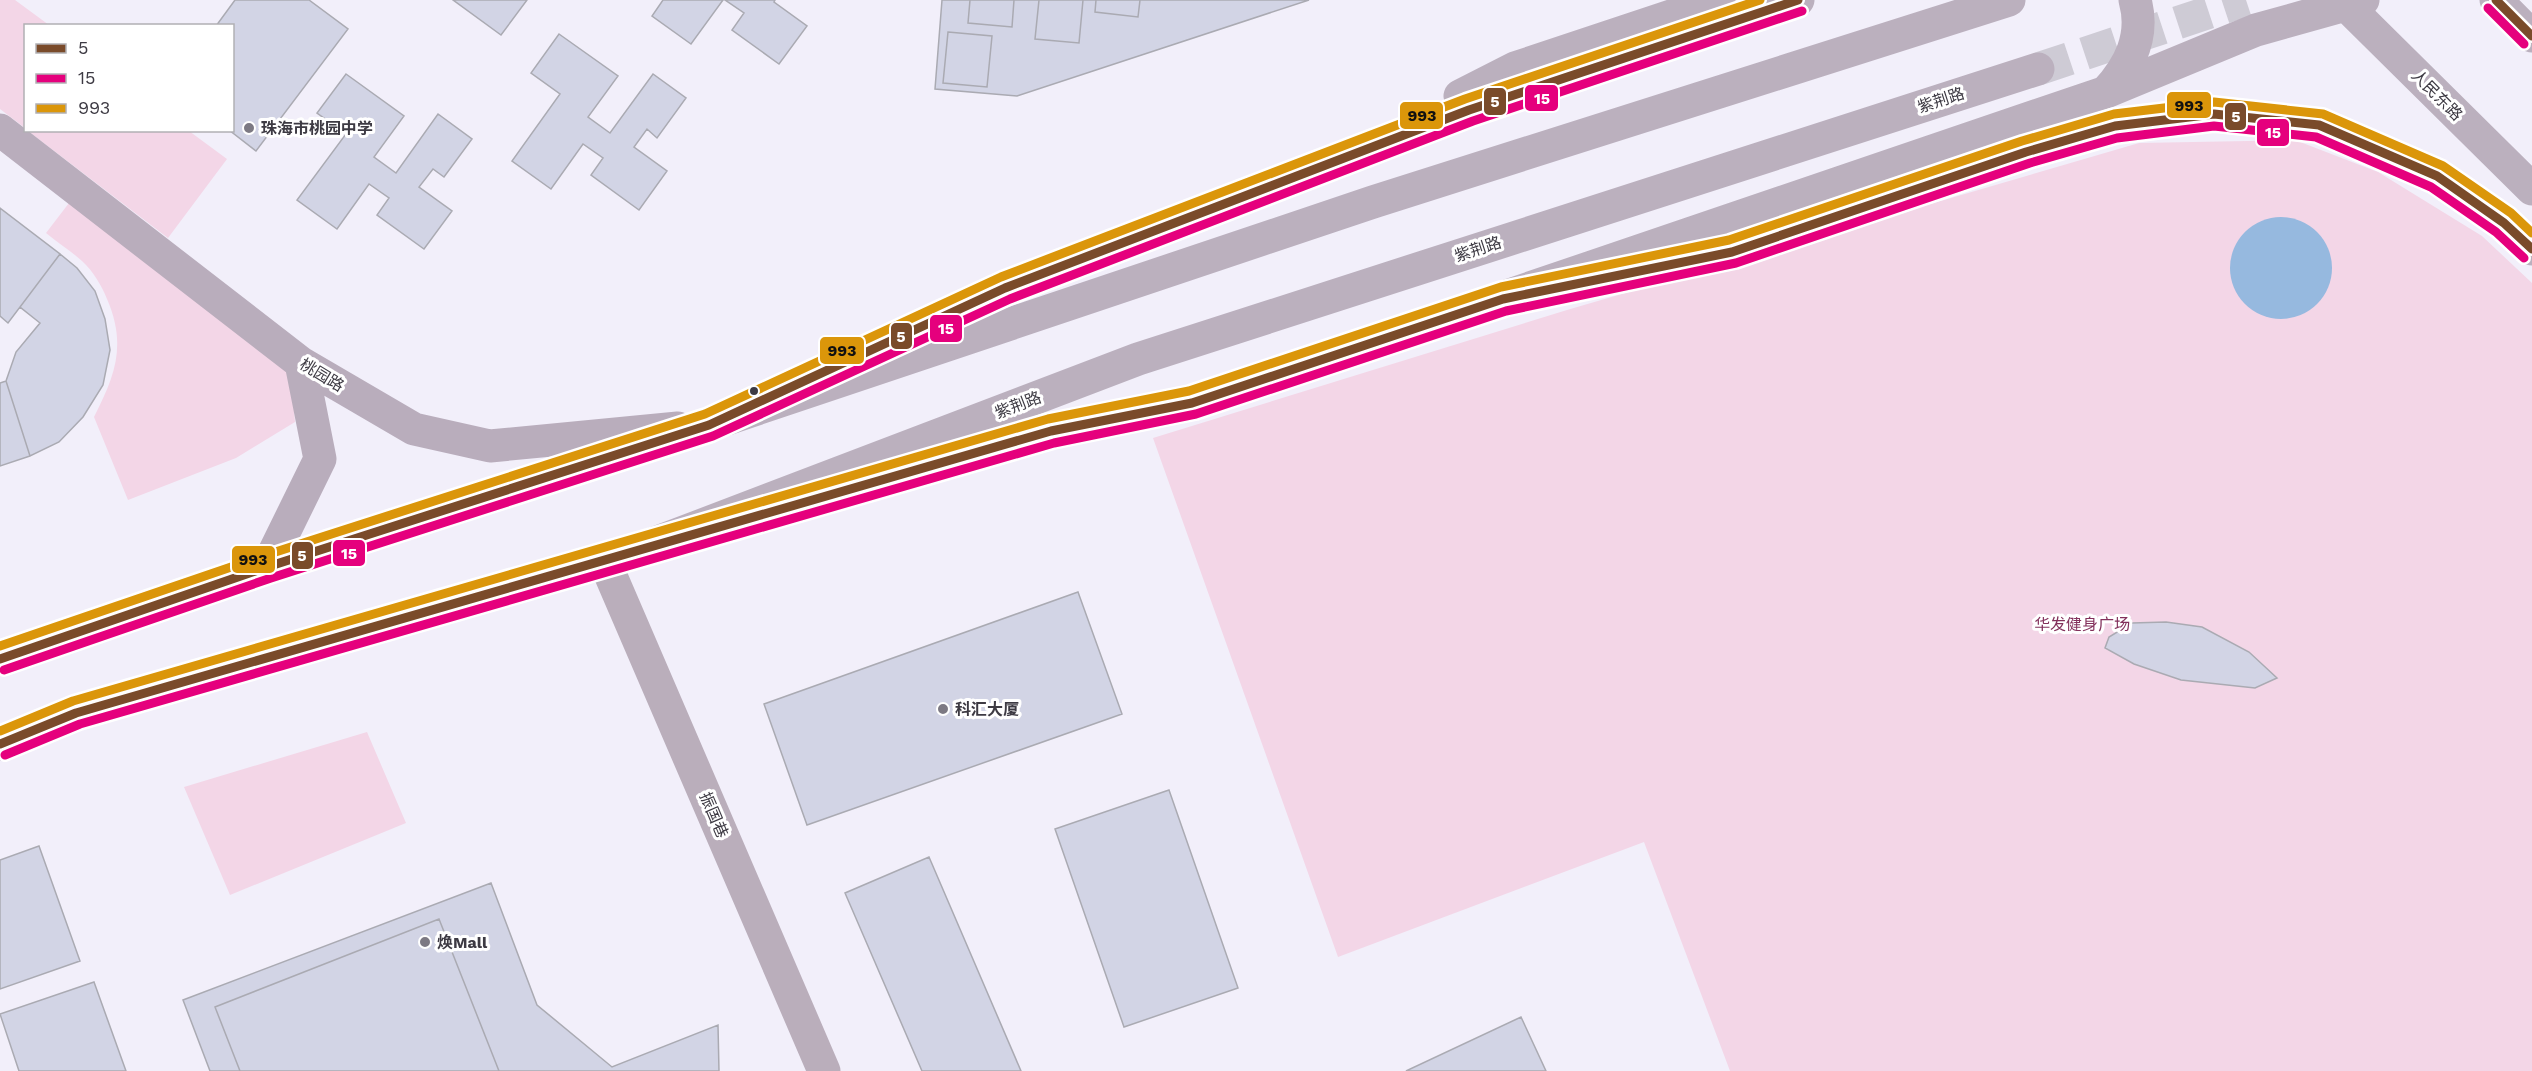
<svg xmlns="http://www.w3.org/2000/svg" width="2532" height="1071" font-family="'Work Sans','Noto Sans SC',sans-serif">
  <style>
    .green { fill: #f3d6e7 }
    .water { fill: #96b9df }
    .building { fill: #d2d4e5; stroke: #aaaab2; stroke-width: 1.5 }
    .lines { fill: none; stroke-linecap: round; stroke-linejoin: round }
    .primary-tunnel { stroke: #cecbd5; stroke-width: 33; stroke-dasharray: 33 16; stroke-linecap: butt }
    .street { stroke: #baaebb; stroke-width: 33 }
    .secondary { stroke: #b9adbc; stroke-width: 33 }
    .primary { stroke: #bbb0be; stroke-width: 33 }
    .bus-1-casing { stroke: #fff; stroke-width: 14 }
    .bus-2-casing { stroke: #fff; stroke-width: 14 }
    .bus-3-casing { stroke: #fff; stroke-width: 14 }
    .bus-1 { stroke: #7a4b2a; stroke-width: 9 }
    .bus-2 { stroke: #e5007d; stroke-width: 9 }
    .bus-3 { stroke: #db960a; stroke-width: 9 }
    .poi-dot { fill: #7c7983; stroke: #fff; stroke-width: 2 }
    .bus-dot { fill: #3d3a43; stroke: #fff; stroke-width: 2 }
    .labels { text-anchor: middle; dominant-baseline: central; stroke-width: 6; stroke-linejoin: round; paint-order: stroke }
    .street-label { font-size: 16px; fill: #3d3a43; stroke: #fff }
    .poi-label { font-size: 16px; font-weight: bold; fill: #3d3a43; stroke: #fff; text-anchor: start }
    .park-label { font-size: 16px; fill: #82305b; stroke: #fff }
    .line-badge { stroke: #fff; stroke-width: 2 }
    .badge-label { font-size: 16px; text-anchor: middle; font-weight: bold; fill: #fff }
    .pale-badge-label { font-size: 16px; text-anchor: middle; font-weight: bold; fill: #111 }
  </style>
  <rect width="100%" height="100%" fill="#f2effa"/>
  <path class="green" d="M0,0H15L49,25L26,26L25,128L0,109Z
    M28,131H189L227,159L168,238Z
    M2295,140L2378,172L2482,236L2532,283V1071H1730L1644,842L1338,957L1153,438L1567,310L2139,143Z
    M69,203L291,375L295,422L236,458L128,500L94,417C115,376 127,345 107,299C102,286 93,271 82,261C71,251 58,243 46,233Z
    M367,732L406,823L230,895L184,787Z"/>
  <path class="water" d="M2230 268a51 51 0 1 1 102 0a51 51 0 1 1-102 0Z"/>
  <path class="building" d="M235,0H309L348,29L256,151L229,130H232V26H216Z
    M453,0H527L501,35Z
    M663,0H723L691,44L652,16Z
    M725,0H775L774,2L807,26L779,64L732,30L744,13Z
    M942,0H1309L1017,96L935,89Z
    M970,0H1014L1012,27L968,23Z
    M1039,0H1083L1079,43L1035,39Z
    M1096,0H1140L1138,17L1095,12Z
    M948,32L992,36L987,87L943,83Z
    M559,34L618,76L588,117L610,133L653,74L686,98L657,138L647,129L634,147L667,171L639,210L591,175L603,158L583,144L551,189L512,161L560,94L531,73Z
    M346,74L404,116L374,157L396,173L438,114L472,139L444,177L433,169L419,187L452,211L424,249L377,215L389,198L369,184L337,229L297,200L346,134L317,113Z
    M0,208L60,254L8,323L0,316Z
    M60,254L77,268L95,291L105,319L110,350L103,385L83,417L59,442L30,456L6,381L16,352L40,323L20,307Z
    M6,381L30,456L0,466V383Z
    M1078,592L1122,714L807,825L764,704Z
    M2166,622L2202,627L2249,652L2277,678L2255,688L2181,680L2134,664L2105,648L2109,637L2132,623Z
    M1169,790L1238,988L1124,1027L1055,829Z
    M39,846L80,961L0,989V860Z
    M929,857L1021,1071H922L845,893Z
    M491,883L537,1005L612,1067L718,1025L719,1071H210L183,1000Z
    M439,919L499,1071H240L215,1007Z
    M94,982L126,1071H19L0,1014Z
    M1521,1017L1546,1071H1406Z"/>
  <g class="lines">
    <path class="primary-tunnel" d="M2038,69L2246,0"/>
    <path class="street" d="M604,560L824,1071"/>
    <path class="secondary" d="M0,130L301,363L414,429L490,446L678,428
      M267,567L320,459L301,363"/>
    <path class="primary" d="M2341,0L2532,189
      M2496,0L2532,36
      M2106,92C2130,66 2145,36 2135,0
      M1460,96L1515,68L1719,0
      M1634,273L1732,252L2026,152L2115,126L2214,114L2319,125L2437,176L2504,223L2532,249
      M866,353L1005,288L1469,110L1798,0
      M858,486L1051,431L1192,403L2106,92L2256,30L2363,0
      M0,659L267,567L709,425L1373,202L2009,0
      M0,744L76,713L634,551L1138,359L2038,69"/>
    <defs>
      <path id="bus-1" d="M2496,0L2532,36
        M0,659L267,567L709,425L1005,288L1469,110L1798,0
        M0,744L76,713L1051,431L1192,403L1503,299L1732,252L2026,152L2115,126L2214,114L2319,125L2437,176L2504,223L2532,249"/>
      <path id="bus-2" d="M2488,8L2524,44
        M4,670L271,578L713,436L1010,299L1473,121L1802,11
        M5,755L80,724L1054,443L1196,414L1506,311L1736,263L2030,163L2117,138L2214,126L2316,137L2431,187L2496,232L2524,258"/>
      <path id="bus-3" d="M0,646L263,556L705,414L1001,277L1465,99L1760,0
        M0,731L73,701L1048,419L1189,391L1501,287L1729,240L2022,141L2114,114L2214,102L2323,114L2443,166L2511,213L2532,233"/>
    </defs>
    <use href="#bus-1" class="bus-1-casing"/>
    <use href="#bus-2" class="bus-2-casing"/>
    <use href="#bus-3" class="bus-3-casing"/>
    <use href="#bus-1" class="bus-1"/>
    <use href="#bus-2" class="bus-2"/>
    <use href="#bus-3" class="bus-3"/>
  </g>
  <g class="poi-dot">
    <circle cx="249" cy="128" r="6"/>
    <circle cx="943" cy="709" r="6"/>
    <circle cx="425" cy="942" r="6"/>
  </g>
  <circle class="bus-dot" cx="754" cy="391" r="5"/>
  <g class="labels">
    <g class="street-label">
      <text transform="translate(2437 95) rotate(45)">人民东路</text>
      <text transform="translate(1941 100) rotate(-18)">紫荆路</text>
      <text transform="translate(1478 249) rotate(-18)">紫荆路</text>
      <text transform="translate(322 375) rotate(31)">桃园路</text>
      <text transform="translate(1018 405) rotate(-21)">紫荆路</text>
      <text transform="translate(714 815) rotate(67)">振国巷</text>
    </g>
    <g class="poi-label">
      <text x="261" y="128">珠海市桃园中学</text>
      <text x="955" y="709">科汇大厦</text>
      <text x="437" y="942">焕Mall</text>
    </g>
    <g class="park-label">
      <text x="2082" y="624">华发健身广场</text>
    </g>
  </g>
  <g class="line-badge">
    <rect x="1524" y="84" width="35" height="28" rx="6" fill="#e5007d"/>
    <rect x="1483" y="87" width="24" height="29" rx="6" fill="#7a4b2a"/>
    <rect x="2166" y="91" width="46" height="28" rx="6" fill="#db960a"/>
    <rect x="1399" y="101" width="45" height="29" rx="6" fill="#db960a"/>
    <rect x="2224" y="102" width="23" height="29" rx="6" fill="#7a4b2a"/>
    <rect x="2256" y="118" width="34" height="29" rx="6" fill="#e5007d"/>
    <rect x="929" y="314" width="34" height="29" rx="6" fill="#e5007d"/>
    <rect x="890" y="322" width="23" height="28" rx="6" fill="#7a4b2a"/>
    <rect x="819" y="336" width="46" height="29" rx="6" fill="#db960a"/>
    <rect x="332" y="539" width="34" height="28" rx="6" fill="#e5007d"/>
    <rect x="291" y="541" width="23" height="29" rx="6" fill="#7a4b2a"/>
    <rect x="231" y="545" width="45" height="29" rx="6" fill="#db960a"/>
  </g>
  <g class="badge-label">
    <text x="1542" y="104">15</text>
    <text x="1495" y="107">5</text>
    <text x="2236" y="122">5</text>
    <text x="2273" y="138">15</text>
    <text x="946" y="334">15</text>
    <text x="901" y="342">5</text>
    <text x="349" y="559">15</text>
    <text x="302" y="561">5</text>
  </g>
  <g class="pale-badge-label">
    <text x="2189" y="111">993</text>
    <text x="1422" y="121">993</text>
    <text x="842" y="356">993</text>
    <text x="253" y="565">993</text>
  </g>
  <rect x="24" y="24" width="210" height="108" fill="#ffffff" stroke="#b1b0b4" stroke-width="1.5"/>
  <rect x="36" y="44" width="30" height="9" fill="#7a4b2a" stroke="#b1b0b4" stroke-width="1.5"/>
  <text x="78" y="54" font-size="18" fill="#3d3a43">5</text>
  <rect x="36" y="74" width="30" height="9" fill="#e5007d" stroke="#b1b0b4" stroke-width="1.5"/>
  <text x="78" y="84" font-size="18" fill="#3d3a43">15</text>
  <rect x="36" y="104" width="30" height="9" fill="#db960a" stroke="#b1b0b4" stroke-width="1.5"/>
  <text x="78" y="114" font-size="18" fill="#3d3a43">993</text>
</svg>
